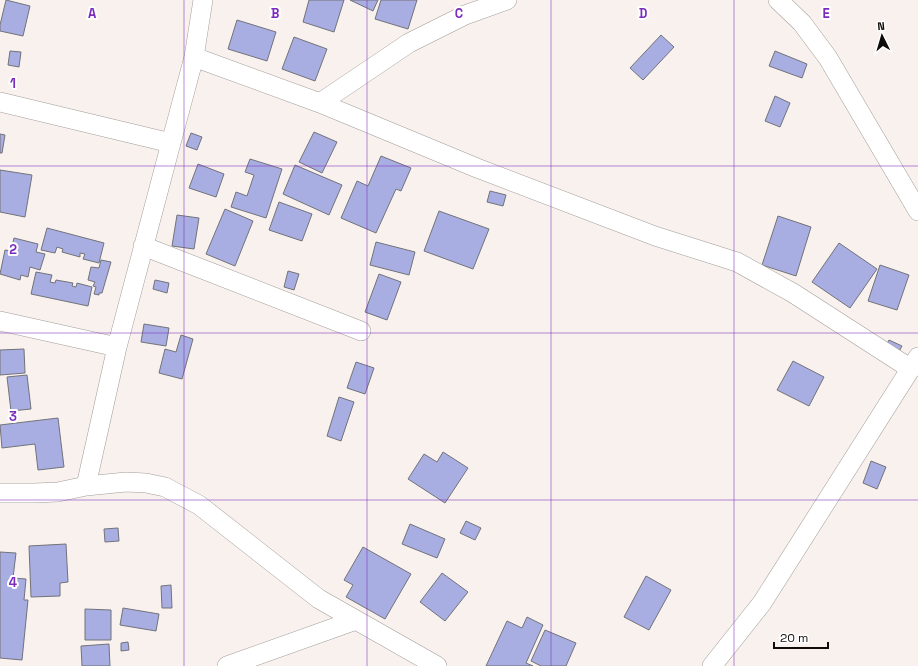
<svg xmlns="http://www.w3.org/2000/svg" width="918" height="666" font-family="'Space Grotesk',sans-serif">
  <style>
    .building { fill: #a8ade2; stroke: #727379 }
    .lines { fill: none; stroke-linecap: round; stroke-linejoin: round }
    .minor-casing { stroke: #a39d9a; stroke-width: 20 }
    .minor { stroke: #fff; stroke-width: 19 }
    .grid { fill: none; stroke: #7b2cbf; stroke-width: 1; stroke-opacity: 0.55 }
    .grid-label { font-size: 13px; text-anchor: middle; font-weight: bold; fill: #7b2cbf; stroke: #fff; stroke-width: 4; stroke-linejoin: round; paint-order: stroke }
  </style>
  <rect width="100%" height="100%" fill="#f8f1ee"/>
  <path class="building" d="M6,0L30,6L23,36L0,31V25Z
    M309,0H344L334,32L303,22Z
    M350,0H378L373,11Z
    M381,0H417L408,29L375,19Z
    M237,20L276,32L267,61L228,49Z
    M661,35L674,47L643,80L630,68Z
    M294,37L327,49L315,81L282,69Z
    M10,51L21,52L19,67L8,65Z
    M775,51L807,64L802,78L769,66Z
    M775,96L790,103L780,127L765,121Z
    M314,132L337,142L322,173L299,162Z
    M191,133L202,137L197,150L186,146Z
    M0,134L5,135L2,153H0Z
    M381,156L411,168L401,191L396,189L376,233L341,218L357,181L368,186Z
    M250,159L282,169L266,218L231,207L236,192L247,196L254,175L245,172Z
    M198,164L224,174L216,197L189,188Z
    M295,165L342,185L329,215L283,194Z
    M0,170L32,175L25,217L0,212Z
    M490,191L506,195L503,206L487,202Z
    M279,202L312,214L302,241L269,230Z
    M225,209L253,221L235,266L206,254Z
    M439,211L489,229L473,269L424,251Z
    M177,215L199,218L194,249L172,246Z
    M778,216L811,227L796,276L762,265Z
    M47,228L104,243L99,263L83,259L85,254L80,253V257L62,252L63,249L57,247L55,253L41,250Z
    M14,238L38,244L36,252L45,254L40,270L30,267L28,277L21,275L20,280L0,274L5,250L11,251Z
    M376,242L415,252L409,275L370,265Z
    M839,243L877,269L850,308L812,282Z
    M101,260L111,262L102,293H99V295L94,294L96,287L93,286L95,282L88,280L91,267L99,268Z
    M880,265L909,275L897,310L868,301Z
    M288,271L299,274L294,290L284,287Z
    M36,272L52,275L50,282L55,283L56,280L73,283L72,286L76,287L77,283L92,287L88,306L31,294Z
    M379,274L401,282L387,320L365,312Z
    M155,280L169,283L167,293L153,289Z
    M144,324L169,328L166,346L141,342Z
    M181,335L193,339L182,379L159,373L165,349L176,352Z
    M889,340L902,346L895,359L882,352Z
    M24,349L25,373L0,375V350Z
    M793,361L824,377L809,406L777,390Z
    M356,362L374,368L365,394L347,388Z
    M27,375L31,409L11,411L7,377Z
    M339,397L354,402L341,441L327,436Z
    M58,418L64,467L38,470L35,444L2,448L0,425Z
    M443,452L468,468L445,503L408,479L424,454L437,462Z
    M871,461L886,467L877,489L863,483Z
    M466,521L481,528L475,540L460,533Z
    M410,524L445,539L437,558L402,544Z
    M118,528L119,541L105,542L104,529Z
    M66,544L68,582L60,583V596L31,597L29,546Z
    M363,547L411,574L385,619L346,597L353,585L344,580Z
    M0,552L16,553L13,578L26,579L24,600H28L22,660L0,658Z
    M442,573L468,592L445,621L420,602Z
    M646,576L671,590L649,630L624,617Z
    M171,585L172,608H162L161,586Z
    M123,608L159,614L156,631L120,625Z
    M85,609L111,610V640H85Z
    M527,617L543,625L526,663L533,666H486L507,621L522,628Z
    M545,630L576,643L566,666H541L531,661Z
    M128,642L129,650L121,651V643Z
    M109,644L110,666H82L81,646Z"/>
  <g class="lines">
    <defs>
      <path id="minor" d="M778,0L802,23L828,58L918,211
        M194,57L320,103L477,168L655,236L737,262L793,293L911,369
        M0,102L171,143L194,57L203,0
        M320,103L409,43L465,15L507,0
        M143,246L361,331
        M0,321L117,347
        M86,486L117,347L171,143
        M0,493H34L58,492L86,486L126,482L146,483L165,487L199,505L319,599L437,666
        M227,666L356,620
        M712,666L762,603L918,357"/>
    </defs>
    <use href="#minor" class="minor-casing"/>
    <use href="#minor" class="minor"/>
  </g>
  <path class="grid" d="M184,0V666M367,0V666M551,0V666M734,0V666M0,166H918M0,333H918M0,500H918"/>
  <g class="grid-label">
    <text x="92" y="18">A</text>
    <text x="275" y="18">B</text>
    <text x="459" y="18">C</text>
    <text x="643" y="18">D</text>
    <text x="826" y="18">E</text>
    <text x="13" y="88">1</text>
    <text x="13" y="254">2</text>
    <text x="13" y="421">3</text>
    <text x="13" y="587">4</text>
  </g>
  <g transform="translate(882 36) rotate(355)" stroke="#ffffff" stroke-width="3" paint-order="stroke">
  <path d="M0-3L7 15L0 10L-7 15Z" fill="#0e0b0a"/>
  <text y="-6" font-size="11" font-weight="bold" text-anchor="middle" fill="#0e0b0a">N</text>
  </g>
  <path d="M774 642v6h54v-6" fill="none" stroke="#0e0b0a" stroke-width="2"/>
  <text x="780" y="642" font-size="12" fill="#0e0b0a" stroke="#ffffff" stroke-width="3" paint-order="stroke">20 m</text>
</svg>
